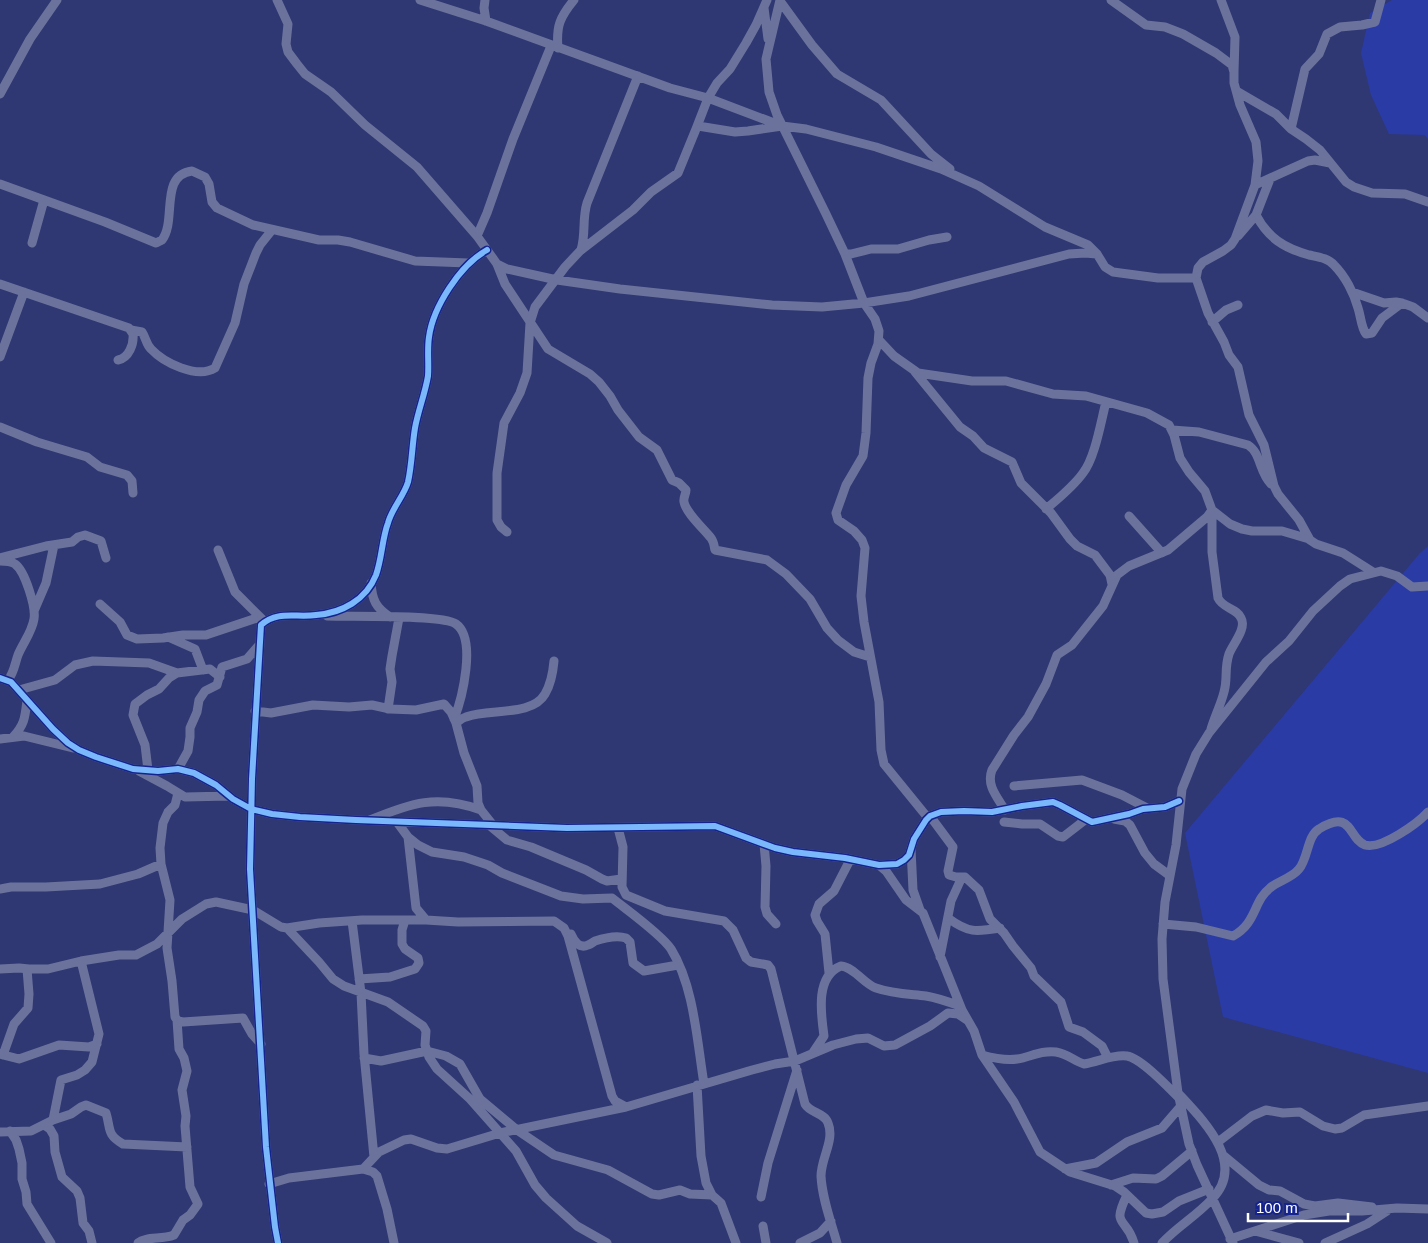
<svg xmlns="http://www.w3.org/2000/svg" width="1428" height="1243" font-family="Arial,sans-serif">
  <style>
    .green { fill: #2a3ba6 }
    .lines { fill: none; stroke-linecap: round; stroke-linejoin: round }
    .minor { stroke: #6b739d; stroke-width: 9 }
    .cycleway-casing { stroke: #14238d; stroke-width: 9 }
    .cycleway { stroke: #7ab7fb; stroke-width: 6 }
  </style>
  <rect width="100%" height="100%" fill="#2f3872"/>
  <path class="green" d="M1392,0H1428V139L1425,135L1389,134L1371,95L1361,53L1370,13Z
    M1428,546V1073L1223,1017L1185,833L1420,553Z"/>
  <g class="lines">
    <path class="minor" d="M277,0L288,24L286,44L288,52L297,64L305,74L331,92L365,125L417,167L477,236L497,264L505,284L548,349L590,374L599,382L610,396L618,410L639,437L657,450L672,480L679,483L686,490C686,494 683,498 684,502C686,513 704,529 711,538C714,542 714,546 715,550L767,560L786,574L810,599L827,628L838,640L854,652L870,657
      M420,0L486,21L670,88L708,98L782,126L806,129L876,147L941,169L979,186L1045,227L1088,245L1097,254L1105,267L1113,272L1158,278H1196
      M485,0L484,8L486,21
      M780,0L766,59L769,92L777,115L826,214L845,254L864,303L875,319L879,331L878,344L871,363L868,378L866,433L863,456L846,485L836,513L838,520L854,531L862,540L865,548L861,596L864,622L879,702L881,750L884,764L928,818
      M1111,0L1146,25L1165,27L1183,34L1216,53L1232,65L1234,72V83L1240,105L1256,142L1258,161L1255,185L1235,239L1231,245L1223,251L1203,262L1198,268L1196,278L1208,313L1224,342L1229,355L1238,367L1249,415L1264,445L1274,486L1278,494L1299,520L1310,540L1316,544L1343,553L1373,572
      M1221,0L1235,37L1234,72
      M780,1L812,45L837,74L881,100L931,154L950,169
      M764,8L768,39
      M558,48C556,26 560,17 574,0
      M1238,92L1276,114L1291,129L1306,139L1320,150L1346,182L1354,187L1372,193L1405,194L1428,202
      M0,94L30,39L57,0
      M698,126L735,132L748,131L782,126
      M1291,129L1305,69L1319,54L1327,34L1340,27L1362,25L1375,22L1381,0
      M0,184L105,222L156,243L162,240C177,221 159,175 192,171L205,177L209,184L212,202L217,208L253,225L319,240H338L350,242L415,261L468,263
      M1255,185L1308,161L1315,160L1330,163
      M1256,215C1268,238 1284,248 1309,255C1318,257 1328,258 1334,265C1345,276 1354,293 1358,308C1361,317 1361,327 1366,334L1372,333L1382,318L1402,303
      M477,236L487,213L513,139L551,46
      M1238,236L1256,215L1270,179
      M32,243L44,200
      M581,250C586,234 582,219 587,203L638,76
      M845,254H851L871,249H898L929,240L947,237
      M497,264L507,269L557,280L620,289L772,305L822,307L864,303L909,296L1069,254L1085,253L1097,254
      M0,284L129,328L133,334C134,344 129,358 118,360
      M1352,292L1384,303L1396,302L1402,303L1413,307L1428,318
      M1212,322L1226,310L1238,305
      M131,330L142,332C146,338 146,344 151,349C164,363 197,379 215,368L235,323L244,284L256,253L260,245L272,230
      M879,340L894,356L918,373L972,381H1006L1053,394L1086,396L1147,413L1169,425L1174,435L1180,458L1189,472L1205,491L1212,510V552L1218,598C1223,609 1237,608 1241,618C1247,628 1233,644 1229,654C1224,669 1228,678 1224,692C1221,704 1215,716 1211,729
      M0,357L24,292
      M915,372L960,427L973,436L984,448L1012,462L1021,483L1051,513L1070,539L1077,546L1095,555L1110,575L1112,584
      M0,427L37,442L87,457L100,467L127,475L132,481L133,493
      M1172,430L1199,432L1248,445C1261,453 1259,472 1271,484
      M1046,509C1059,498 1073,487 1083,473C1095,458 1101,421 1106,402
      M1129,516L1162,553
      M507,532L501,527L497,520V473L504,423L520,393L527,373L530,323L535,307L565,267L580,251L633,210L651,192L678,173L696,129L708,98L717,83L730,69L746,43L756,25L767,0
      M218,550L235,592L263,620
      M0,558L46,546L72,542L78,537L85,535L101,541L106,558
      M0,561C5,561 11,561 15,564C25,571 36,607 34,619C32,632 23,643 18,655C15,663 14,673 8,680
      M371,583C372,600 376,608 390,617
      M100,604L120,622L127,635L137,639L163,638L183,635H206L260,617
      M34,611L46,583L54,545
      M327,616C350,617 442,614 456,624C477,639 462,699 454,719
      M168,637L195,649L203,670
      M0,678L11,682L53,729L68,743L79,750L96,757L133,769L158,771L178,769L194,773L216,785L233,799L251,809L272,814L300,817L356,820L567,828L715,826L775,848L793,852L845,858L879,865L897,864L904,860L909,855L914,839L926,820L930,816L941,812L964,811L992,812L1022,806L1053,802L1060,805L1092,822L1129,814L1143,809L1165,807L1179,801
      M19,690L55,680L75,665L93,661L149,663L177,673
      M388,709L392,682L390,669L392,656L399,618
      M255,711L271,713L313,705L349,707L372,705L390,709L416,710L444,704L451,712L456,723L464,753L477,786L478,803L481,810L493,825
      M456,723C459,721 462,718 466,717C488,708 532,717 545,694C551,684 553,672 554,661
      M13,737C25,724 25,717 27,700
      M0,739L24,736L73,748
      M178,769L188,751L190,737V728L197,712L199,700L205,691L217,685L222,667L247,659L260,644
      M148,770L145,745L133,715L135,704L147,695L159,689L169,678L177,673L210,669L220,677
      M139,771L167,786L185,797L229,796
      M1014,786L1082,780L1122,795L1147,808
      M178,793L175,805L168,812L163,823L160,848L161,864L170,900L167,948L172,981L175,1017L178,1021L183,1022L243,1018L252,1034L261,1044
      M1005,810C997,797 986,785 992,770L1014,735L1028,717L1046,684L1057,655L1072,645L1103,606L1117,575L1129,566L1168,550L1207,517L1212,510L1230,524L1242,529L1252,531H1282L1309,539
      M930,816L953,847L948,871L949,875L956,877H965L979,890L990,919L1004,933L1013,946L1031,968L1034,976L1061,1002L1069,1027L1083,1032L1102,1046L1108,1058
      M1114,819L1125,821L1130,825L1145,853L1154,864L1169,875
      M370,820C411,803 437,794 481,810
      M397,822L408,837L418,845L432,852L464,857L488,865L502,873L561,896L583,899L612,898C627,910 661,934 671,949C694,986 697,1041 704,1084
      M1004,822L1022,824H1040L1058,836L1063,837L1085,820
      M489,825L507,840L531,847L586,870L602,879L607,881L621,879
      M618,828L623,847L622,887L626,895L665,911L724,921L733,930L746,958L751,962L768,965L771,969L805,1104C810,1113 825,1113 828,1123C835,1140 821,1158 821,1176C822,1198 831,1222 837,1243
      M408,837L416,908L426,920
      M764,844L766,866L765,907L767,914L776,924
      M911,849L913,890L920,910
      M879,865L886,871L906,900L923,913L962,1010L974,1031L982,1055L1014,1102L1040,1152L1070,1172L1115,1186L1124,1192L1146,1213L1152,1214L1163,1212L1179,1201L1209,1189
      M0,889L11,887H46L100,884L138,874L161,864
      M948,918C968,933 976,932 1000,928
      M352,921L361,993L364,1054L374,1157
      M1163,924L1196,927L1233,936C1257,923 1253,901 1270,888C1278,881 1292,878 1299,869C1308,859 1307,836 1319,829C1353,808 1348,839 1365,845C1381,850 1418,823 1428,812
      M287,928L319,962L333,979L344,986L388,1002L423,1026L426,1031L425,1045L429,1057L437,1069L470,1099L516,1151L535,1185L546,1198L577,1226L607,1243
      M571,934C574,941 579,949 588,945C591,944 593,942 595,941C604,938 617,935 626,938L630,942L633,963L644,971L678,965
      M940,957L951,901L962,877
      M0,969L19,968L29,969H48L81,961L119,955H136L157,944L182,919L206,904L216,902L253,910L281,927L287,928L319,923L362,920H426L458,922L554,921L564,928L568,936L612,1096L615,1101L626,1107
      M829,973L825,934L817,921L815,915L819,904L834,891L850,860
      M359,979L390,977L415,969L419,963L418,958L405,949L402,944V930L405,920
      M0,1054L19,1059L59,1045L89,1047L97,1044
      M812,1054L824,1036C821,1014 815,976 841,966C854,967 864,984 876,988C893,994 909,994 926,996C938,998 949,1002 960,1006
      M3,1055L14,1024L28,1008L29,994L27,969
      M982,1055C993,1058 1005,1061 1017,1059C1031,1057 1040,1050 1056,1052C1068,1054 1074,1061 1084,1064C1098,1062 1113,1054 1127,1056C1141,1058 1169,1088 1179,1098
      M364,1058L381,1061L427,1051L446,1056L460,1064L480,1099L517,1130L554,1155L608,1170L652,1194L659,1195L680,1190L690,1194L712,1195
      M697,1085L701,1156L706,1183L712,1195L721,1203L736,1243
      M53,1120L61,1080L77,1075L85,1070L92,1062L99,1034L81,961
      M44,1125L50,1129L54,1136L55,1152L62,1177L77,1191L80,1198L83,1223L89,1231L92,1243
      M10,1131L16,1140L19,1149L22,1163V1179L26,1192L27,1204L51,1243
      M0,1132L31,1131L53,1120L71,1114L81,1107L86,1105L106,1113C111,1129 106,1134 123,1144L187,1147
      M1218,1142L1252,1116L1266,1110L1283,1113L1300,1112L1323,1126L1335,1129L1342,1128L1364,1115L1428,1106
      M1224,1156L1259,1185L1269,1190L1280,1191L1304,1204L1315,1206L1338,1203L1372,1207
      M363,1169L373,1172L377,1176L387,1209L394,1243
      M1065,1169L1096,1163L1127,1142L1162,1128L1181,1106
      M269,1184L289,1178L363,1169L379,1152L404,1140L411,1139L437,1148L447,1149L500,1133L626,1107L752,1070L775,1064L795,1061L833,1045L856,1039L868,1038L884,1046L895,1045L930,1026L948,1013L958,1014L967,1020
      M1111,1185L1133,1178L1156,1179L1162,1176L1192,1151
      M1127,1195C1111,1228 1126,1216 1134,1243
      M761,1197L768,1163L797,1070
      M763,1226L766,1243
      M1255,1231L1299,1243
      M1230,1239L1304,1215L1329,1211H1362L1397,1208L1428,1209
      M138,1243C146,1236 161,1240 174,1235L183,1220L190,1215L198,1204L190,1187L185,1126L186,1116L182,1090L187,1071L184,1058L179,1049L177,1020
      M278,1243L275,1227L266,1147L250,869L252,779L261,625C278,610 296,618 316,615C342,613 366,600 376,575C382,558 382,539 388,523C392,508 404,496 408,482C412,464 412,446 415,428C418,411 425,394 428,376C429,363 427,350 429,337C433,307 460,265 487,250
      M800,1243L820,1233L831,1221
      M1162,1243C1177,1227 1196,1216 1211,1200C1248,1164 1203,1120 1178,1093
      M1233,1243L1197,1165L1189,1144L1178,1093L1163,979L1162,939L1165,902L1176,845L1182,789L1196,754L1209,733L1266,662L1289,641L1313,611L1340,586L1350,579L1381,571L1397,576L1412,587L1428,586
      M1325,1243L1367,1224L1387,1211"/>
    <defs>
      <path id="cycleway" d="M0,678L11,682L53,729L68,743L79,750L96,757L133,769L158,771L178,769L194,773L216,785L233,799L251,809L272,814L300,817L356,820L567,828L715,826L775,848L793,852L845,858L879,865L897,864L904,860L909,855L914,839L926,820L930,816L941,812L964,811L992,812L1022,806L1053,802L1060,805L1092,822L1129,814L1143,809L1165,807L1179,801
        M278,1243L275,1227L266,1147L250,869L252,779L261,625C278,610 296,618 316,615C342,613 366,600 376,575C382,558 382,539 388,523C392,508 404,496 408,482C412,464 412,446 415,428C418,411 425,394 428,376C429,363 427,350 429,337C433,307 460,265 487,250"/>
    </defs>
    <use href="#cycleway" class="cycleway-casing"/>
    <use href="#cycleway" class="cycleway"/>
  </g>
  <path d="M1248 1213v8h100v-8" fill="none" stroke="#ffffff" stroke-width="2.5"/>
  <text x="1256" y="1213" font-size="15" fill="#ffffff" stroke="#14238d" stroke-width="4" paint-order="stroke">100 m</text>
</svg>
